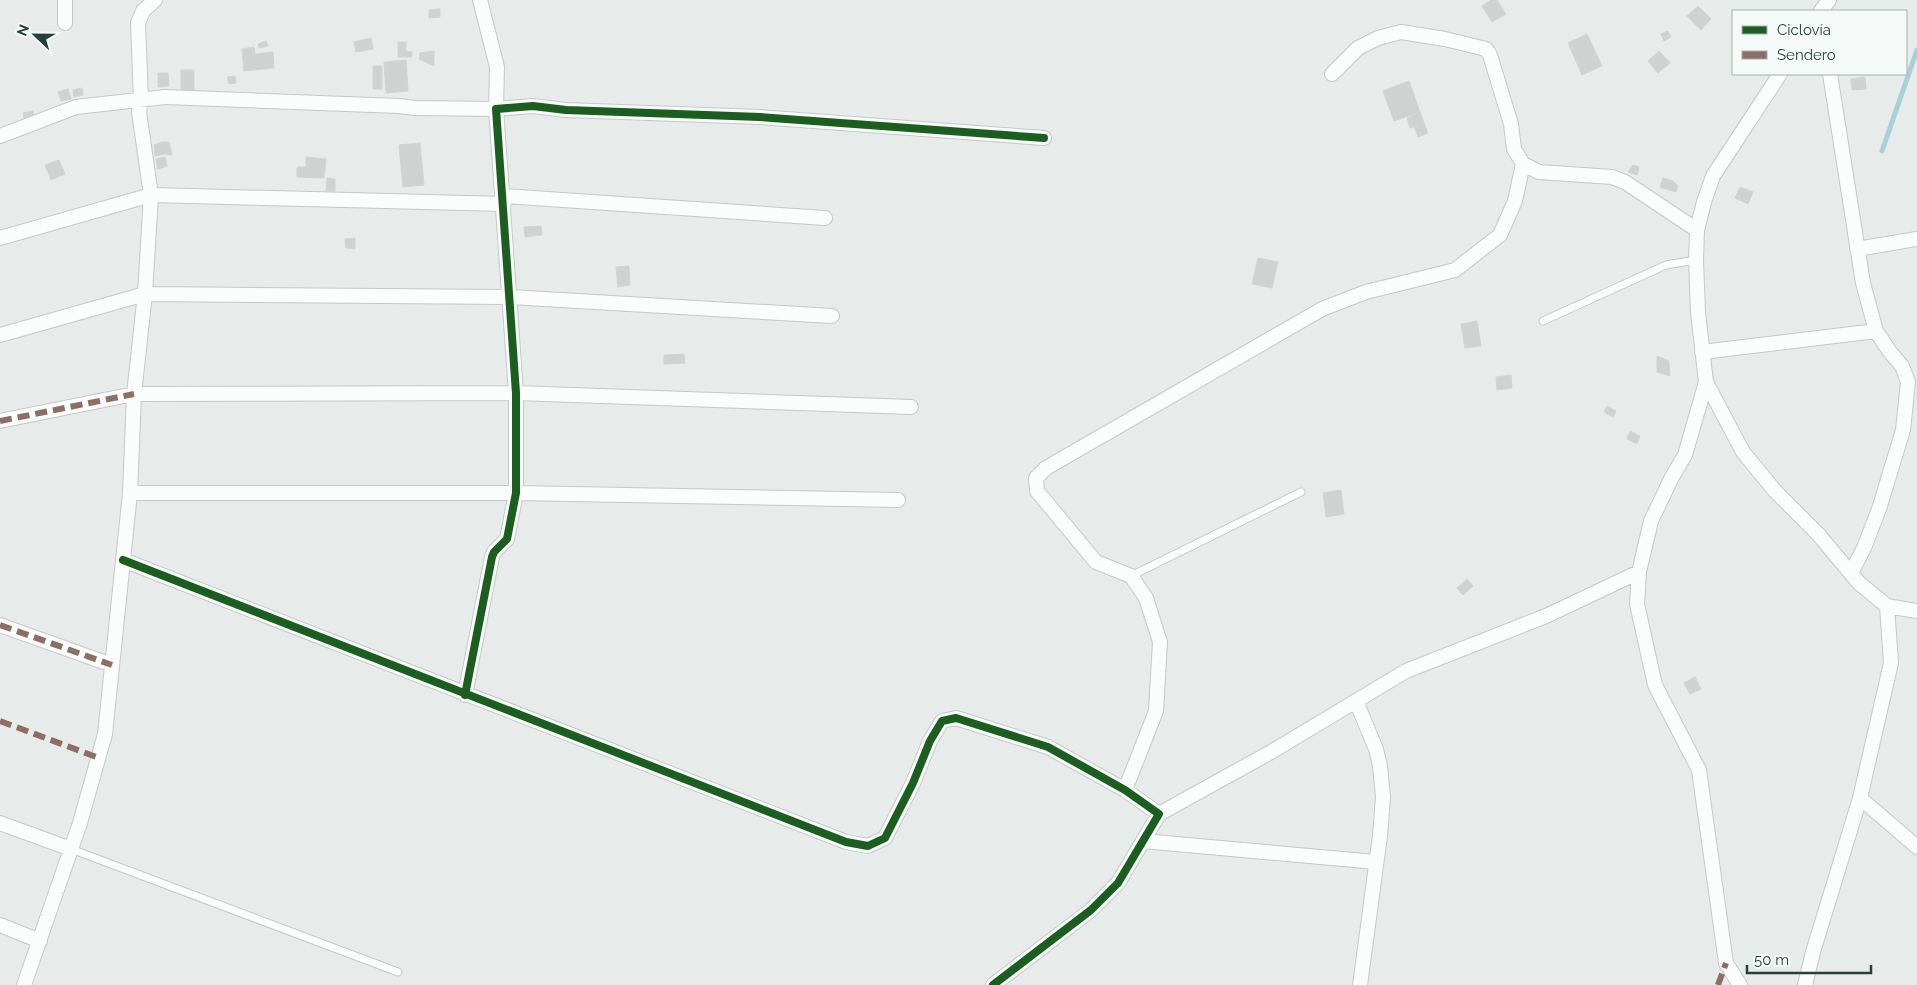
<svg xmlns="http://www.w3.org/2000/svg" width="1917" height="985" font-family="Raleway,sans-serif">
  <style>
    .lines { fill: none; stroke-linecap: round; stroke-linejoin: round }
    .stream { stroke: #a8d0d9; stroke-width: 5 }
    .building { fill: #ced3d1; stroke: #d0d5d3 }
    .service-casing { stroke: #c4c9c7; stroke-width: 9 }
    .minor-casing { stroke: #c4c9c7; stroke-width: 16 }
    .service { stroke: #fbfcfc; stroke-width: 7 }
    .minor { stroke: #fbfcfc; stroke-width: 14 }
    .quiet { stroke: #8d6e63; stroke-width: 6; stroke-dasharray: 12 6; stroke-linecap: butt }
    .cycleway-casing { stroke: #f5faf8; stroke-width: 11 }
    .cycleway { stroke: #1b5e20; stroke-width: 8 }
  </style>
  <rect width="100%" height="100%" fill="#e7ecea"/>
  <g class="lines">
    <path class="stream" d="M1882,151L1917,50"/>
  </g>
  <path class="building" d="M1491,0H1497L1506,14L1492,22L1482,6Z
    M1698,6L1711,19L1701,30L1687,16Z
    M440,9V17L429,18V10Z
    M1668,31L1671,37L1664,41L1661,34Z
    M1587,34L1602,66L1582,75L1568,43Z
    M371,38L373,49L356,52L354,42Z
    M266,41L268,46L259,48L258,44Z
    M398,42H406V51L412,52V57H398Z
    M254,47L255,54L273,52L274,68L244,71L242,49Z
    M434,51V66L419,59L420,53Z
    M1659,51L1670,63L1658,73L1648,61Z
    M406,60L408,91L386,93L384,62Z
    M373,66H382V89H373Z
    M181,70H194V91H181Z
    M158,73H168L169,86L158,87Z
    M235,76L236,83L229,84L227,77Z
    M1865,77L1866,89L1852,90L1851,79Z
    M1409,81L1420,112L1394,121L1383,91Z
    M82,88L83,95L74,97L73,90Z
    M68,89L71,99L61,101L58,92Z
    M33,111L35,120L25,123L23,113Z
    M1420,112L1424,123L1410,128L1407,118Z
    M1424,123L1428,133L1418,137L1414,126Z
    M162,142H169L172,155L164,154L155,156L154,145Z
    M420,143L424,185L403,187L399,145Z
    M165,157L167,166L158,169L156,159Z
    M306,157L326,159L324,178L297,177V167H306Z
    M59,160L65,174L51,180L45,165Z
    M1633,165L1639,167L1637,175L1628,172Z
    M327,178L335,179V191H326Z
    M1663,178L1673,181L1678,186L1676,192L1660,187Z
    M1740,187L1753,192L1748,204L1735,198Z
    M541,226L542,235L525,237L524,227Z
    M355,238V249L346,248L345,239Z
    M1258,258L1278,262L1272,288L1252,284Z
    M629,266L630,285L618,287L616,267Z
    M1477,321L1481,346L1465,348L1461,324Z
    M684,354L685,363L664,364V355Z
    M1657,356L1669,361L1670,376L1657,372Z
    M1511,375L1512,388L1497,390L1496,377Z
    M1607,406L1616,411L1613,417L1604,412Z
    M1630,431L1640,436L1637,444L1627,439Z
    M1341,490L1344,514L1326,517L1323,493Z
    M1467,579L1473,586L1463,595L1457,588Z
    M1695,677L1701,689L1690,694L1684,683Z"/>
  <g class="lines">
    <defs>
      <path id="service" d="M1543,321L1666,265L1696,260
        M1131,576L1301,492
        M71,849L398,972"/>
      <path id="minor" d="M65,0V23
        M1821,11L1829,0
        M1332,74L1358,48L1378,38L1401,32L1445,39L1486,49L1490,55L1511,124L1514,149L1523,164L1539,172L1612,177L1625,182L1697,230
        M1830,74L1863,283L1876,331L1890,352L1902,366L1908,382L1903,430L1879,509L1864,548L1851,573
        M0,136L76,107L165,97L399,106L415,108L496,109L497,67L480,0
        M503,196L825,218
        M0,238L151,195L504,204
        M1857,249L1917,239
        M0,335L145,294L510,297L832,316
        M1702,352L1876,331
        M1706,382L1743,452L1775,491L1818,534L1859,583L1887,606L1917,611
        M0,421L134,394L516,393L911,407
        M130,493H516L898,500
        M123,560L846,842L868,846L885,838L913,783L930,741L942,721L956,718L1048,747L1125,790L1159,814L1118,883L1091,910L993,985
        M0,625L112,665
        M465,695L492,557L494,552L507,539L516,493V393L496,109L533,106L566,110L760,117L1044,138
        M1356,701L1376,749L1380,766L1383,797L1380,836L1360,985
        M1125,790L1156,711L1160,642L1146,598L1131,576L1096,562L1037,491L1036,478L1046,468L1322,309L1366,292L1455,270L1500,235L1515,201L1523,164
        M1860,798L1917,847
        M1159,814L1271,752L1406,671L1546,616L1639,572
        M0,823L71,849
        M1143,841L1376,862
        M0,925L40,941
        M24,985L80,823L105,734L130,493L134,394L145,294L151,195L139,112L141,100L138,23L143,11L155,0
        M1740,985L1726,963L1699,770L1655,685L1637,604L1639,572L1651,521L1672,477L1685,455L1706,382L1698,312L1696,260L1697,230L1704,202L1713,176L1780,74
        M1805,985L1813,952L1860,798L1891,663L1887,606"/>
    </defs>
    <use href="#service" class="service-casing"/>
    <use href="#minor" class="minor-casing"/>
    <use href="#service" class="service"/>
    <use href="#minor" class="minor"/>
    <path class="quiet" d="M0,421L134,394
      M0,625L112,665
      M0,721L99,758
      M1718,985L1726,963"/>
    <defs>
      <path id="cycleway" d="M123,560L846,842L868,846L885,838L913,783L930,741L942,721L956,718L1048,747L1125,790L1159,814L1118,883L1091,910L993,985
        M465,695L492,557L494,552L507,539L516,493V393L496,109L533,106L566,110L760,117L1044,138"/>
    </defs>
    <use href="#cycleway" class="cycleway-casing"/>
    <use href="#cycleway" class="cycleway"/>
  </g>
  <rect x="1732" y="10" width="175" height="65" fill="#f5faf8" stroke="#a1b0ac"/>
  <rect x="1742" y="26" width="25" height="8" fill="#1b5e20" stroke="#a1b0ac"/>
  <text x="1777" y="35" font-size="15" fill="#24403a">Ciclovía</text>
  <rect x="1742" y="51" width="25" height="8" fill="#8d6e63" stroke="#a1b0ac"/>
  <text x="1777" y="60" font-size="15" fill="#24403a">Sendero</text>
  <g transform="translate(35 35) rotate(292)" stroke="#f5faf8" stroke-width="4" paint-order="stroke">
  <path d="M0-4L9 19L0 12L-9 19Z" fill="#24403a"/>
  <text y="-8" font-size="14" font-weight="bold" text-anchor="middle" fill="#24403a">N</text>
  </g>
  <path d="M1747 965v8h124v-8" fill="none" stroke="#24403a" stroke-width="2.5"/>
  <text x="1754" y="965" font-size="15" fill="#24403a" stroke="#f5faf8" stroke-width="4" paint-order="stroke">50 m</text>
</svg>
